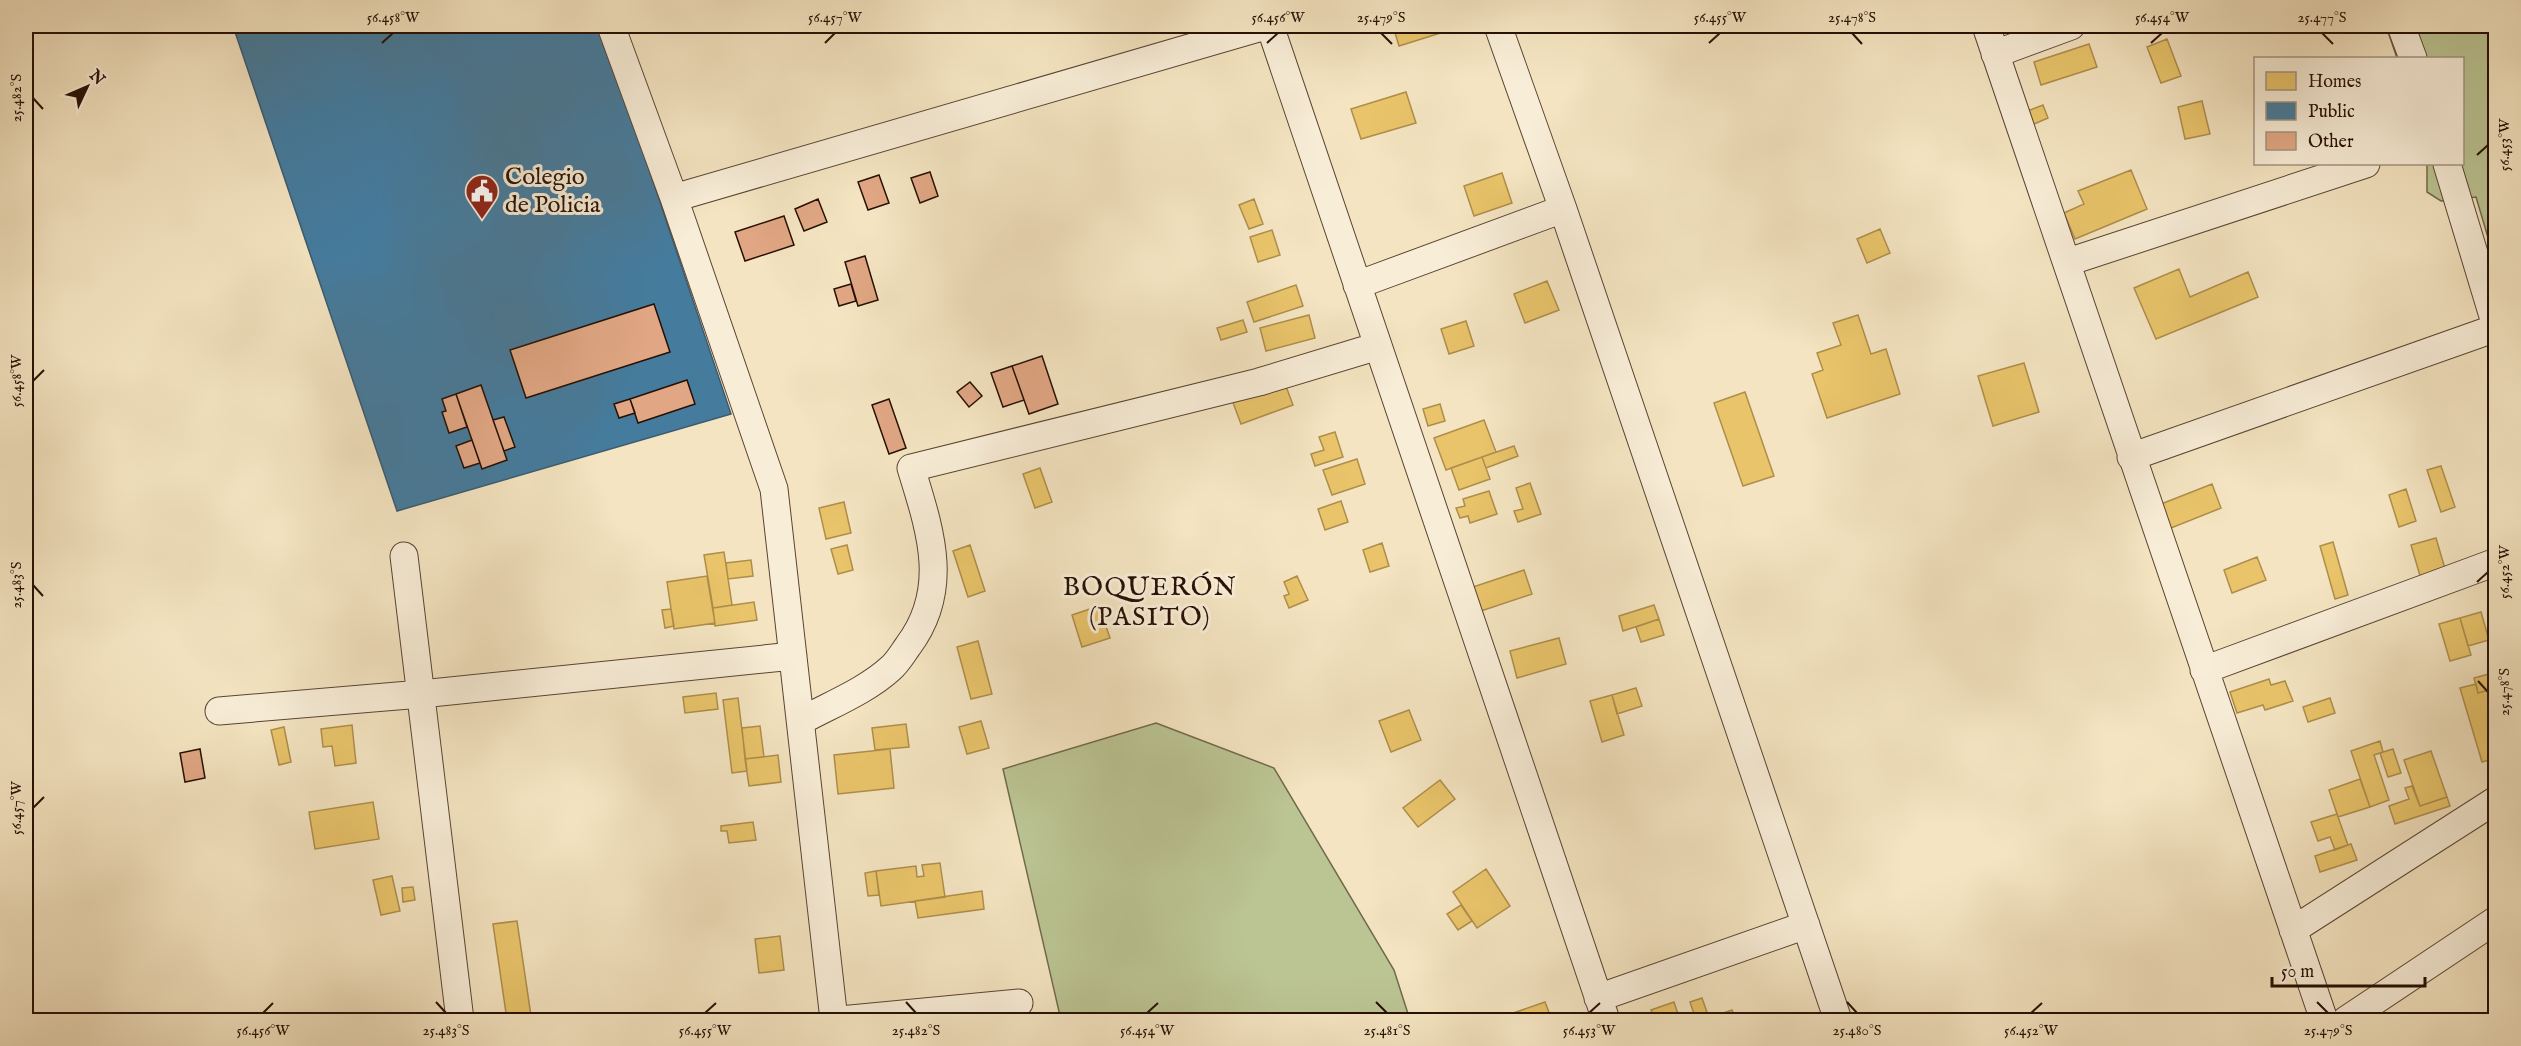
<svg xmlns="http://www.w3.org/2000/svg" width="2521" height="1046" font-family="'IM FELL English',serif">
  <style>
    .green { fill: #bbc493; stroke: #706a4c; stroke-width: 1.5 }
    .homes { fill: #e9c46a; stroke: #ae8e4b; stroke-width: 1.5 }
    .public { fill: #457b9d; stroke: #3c5b6f; stroke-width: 1.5 }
    .building { fill: #e1a784; stroke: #260f04; stroke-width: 1.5 }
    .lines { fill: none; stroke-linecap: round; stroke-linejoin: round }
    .minor-casing { stroke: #5a4433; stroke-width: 29 }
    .minor { stroke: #f8edd7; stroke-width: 27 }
    .ticks { fill: none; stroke: #260f04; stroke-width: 2 }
    .labels { text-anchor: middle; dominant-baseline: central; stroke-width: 6; stroke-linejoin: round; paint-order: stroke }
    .poi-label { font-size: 24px; fill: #260f04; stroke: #f8edd7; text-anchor: start }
    .neighbourhood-label { font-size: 26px; letter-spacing: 1.5px; fill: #260f04; stroke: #f8edd7 }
    .neatline { fill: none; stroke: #260f04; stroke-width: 2 }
    .ticks-label { font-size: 15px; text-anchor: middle; fill: #260f04 }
  </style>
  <rect width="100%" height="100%" fill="#f4e4c1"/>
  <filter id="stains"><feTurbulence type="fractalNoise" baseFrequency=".00333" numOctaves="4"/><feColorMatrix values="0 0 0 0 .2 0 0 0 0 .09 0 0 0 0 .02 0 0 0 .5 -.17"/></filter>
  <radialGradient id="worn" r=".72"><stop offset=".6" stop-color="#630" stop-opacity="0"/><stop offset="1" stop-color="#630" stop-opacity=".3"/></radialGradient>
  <path class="green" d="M2386,26H2495V261L2476,197L2441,201L2427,192V164H2462V58H2397Z
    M1156,723L1274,768L1394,970L1410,1020H1061L1003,769Z"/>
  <path class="homes" d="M1393,26H1446L1447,31L1399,46Z
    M2167,39L2181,76L2161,83L2147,47Z
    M2089,44L2097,67L2041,85L2034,62Z
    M1406,92L1416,123L1361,139L1351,109Z
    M2202,101L2210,134L2185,139L2178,107Z
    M2043,105L2048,118L2027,127L2022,113Z
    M2131,170L2147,209L2075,239L2064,213L2084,204L2078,191Z
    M1502,173L1512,203L1474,216L1464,186Z
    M1254,199L1263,224L1249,229L1239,205Z
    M1880,229L1890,253L1867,263L1857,239Z
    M1272,230L1280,255L1258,262L1250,237Z
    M2179,269L2190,297L2248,272L2258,297L2156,339L2134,288Z
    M1547,281L1559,310L1525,323L1514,294Z
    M1296,285L1303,306L1254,322L1247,302Z
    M1309,315L1315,338L1266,351L1260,328Z
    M1858,315L1871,354L1886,349L1900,394L1827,418L1812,374L1823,370L1817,353L1841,345L1833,323Z
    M1243,320L1247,332L1221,340L1217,328Z
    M1466,321L1474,346L1449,354L1441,329Z
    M2024,363L2039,412L1993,426L1978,376Z
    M1284,381L1293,405L1241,424L1232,400Z
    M1745,392L1774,476L1743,486L1714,403Z
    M1440,404L1445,421L1428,426L1423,409Z
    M1484,420L1496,452L1446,470L1434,438Z
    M1335,432L1343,457L1315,466L1311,454L1324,450L1319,437Z
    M1514,446L1518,456L1486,468L1482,457Z
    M1482,457L1490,479L1459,490L1451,468Z
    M1357,459L1365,484L1332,495L1323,470Z
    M2441,466L2455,507L2441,512L2427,470Z
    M1040,468L1052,502L1035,508L1023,474Z
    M1530,483L1541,514L1518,522L1514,511L1523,509L1516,488Z
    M2212,484L2221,508L2166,530L2156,506Z
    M2406,489L2416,521L2399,527L2389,495Z
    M1489,491L1497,514L1470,523L1468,516L1460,518L1456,508L1465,506L1463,499Z
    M1341,501L1348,522L1325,530L1318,509Z
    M844,502L851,533L826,539L819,508Z
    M2436,538L2446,572L2421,579L2411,545Z
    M2333,542L2348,595L2335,599L2320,546Z
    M1382,543L1389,566L1370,572L1363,550Z
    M847,545L853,570L838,574L831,549Z
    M970,545L985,591L968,597L953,551Z
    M724,552L732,605L713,608L704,555Z
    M2257,557L2266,580L2232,593L2224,570Z
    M751,560L753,576L728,579L726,563Z
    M1524,570L1532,594L1478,612L1470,588Z
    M707,576L715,623L674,629L667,582Z
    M1297,576L1308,600L1289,608L1284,596L1289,594L1284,582Z
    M754,602L757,620L715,626L713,608Z
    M1654,605L1659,619L1623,631L1619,616Z
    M1099,606L1110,638L1082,647L1072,615Z
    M671,609L674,626L665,628L662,610Z
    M2481,612L2489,640L2468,646L2460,618Z
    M2460,618L2471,655L2450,661L2439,624Z
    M1659,619L1664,635L1641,642L1636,627Z
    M1559,638L1566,664L1517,678L1510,651Z
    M978,641L992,694L971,699L957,647Z
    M2496,672V688L2478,693L2474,678Z
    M2269,679L2271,685L2285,681L2293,701L2265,710L2263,705L2237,713L2230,692Z
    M2476,684L2478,693L2496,688V727L2489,729L2496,758L2482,762L2460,688Z
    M1636,688L1642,706L1617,714L1612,695Z
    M716,693L718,709L685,713L683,697Z
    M1612,695L1624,735L1602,742L1590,701Z
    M738,698L747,771L732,773L723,700Z
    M2330,698L2335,713L2308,722L2303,707Z
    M1409,710L1421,740L1391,752L1379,721Z
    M981,721L989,748L967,754L959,727Z
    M906,724L909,747L875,750L872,728Z
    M352,725L356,763L335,766L332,746L323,747L321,729Z
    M760,726L764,757L745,759L742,728Z
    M284,727L291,762L279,765L271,730Z
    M2380,741L2383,752L2374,755L2389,800L2370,807L2351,751Z
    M890,749L894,788L838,794L834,755Z
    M2393,749L2401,773L2388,777L2380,753Z
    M2431,751L2447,797L2420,806L2404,760Z
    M778,755L781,782L749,786L745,759Z
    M2360,779L2370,807L2338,817L2329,790Z
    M1440,780L1455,799L1418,827L1403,808Z
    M2412,786L2420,806L2447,797L2450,806L2395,824L2389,806L2409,799L2405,788Z
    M373,802L379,839L315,849L309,812Z
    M2337,814L2348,845L2335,850L2330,837L2318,841L2311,822Z
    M753,822L756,840L729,843L727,831H721V826Z
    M2351,844L2357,860L2320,872L2315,856Z
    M940,863L945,897L881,906L876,871L916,866L917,877L924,876L922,865Z
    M1486,869L1510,906L1477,928L1453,892Z
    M876,871L879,895L868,896L865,873Z
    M392,876L400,911L381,915L373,880Z
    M413,887L415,900L403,902L402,888Z
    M982,891L984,909L918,918L915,901Z
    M1461,905L1472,921L1458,930L1447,914Z
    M517,921L531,1016L507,1020L493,924Z
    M780,936L784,970L759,973L755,939Z
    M1702,998L1709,1018L1715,1016L1716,1020H1696L1690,1002Z
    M1545,1002L1552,1020H1496V1019Z
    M1674,1002L1680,1020H1655L1651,1010Z
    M1732,1010L1736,1020H1716L1715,1016Z"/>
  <path class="public" d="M233,26H601L731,414L397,511Z"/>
  <path class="building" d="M930,172L938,196L920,203L911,178Z
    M879,175L889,203L868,210L858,182Z
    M818,199L827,222L804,231L795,209Z
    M784,216L794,245L745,261L735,232Z
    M865,256L878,300L858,306L845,262Z
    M851,284L856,301L839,306L834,289Z
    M654,304L670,352L526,398L510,350Z
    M1042,356L1058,404L1029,414L1012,366Z
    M1012,366L1024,400L1003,407L991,373Z
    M687,380L695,404L638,423L630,399Z
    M970,382L982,396L969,407L957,392Z
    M481,385L507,460L482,469L456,394Z
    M456,394L467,427L449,433L442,412L446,411L442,399Z
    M630,399L635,413L619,418L614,404Z
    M889,399L906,448L889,454L872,405Z
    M504,417L515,447L504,451L493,420Z
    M472,440L480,463L464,468L456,446Z
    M200,749L205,778L185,782L180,753Z"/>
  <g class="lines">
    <defs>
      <path id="minor" d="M611,26L674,198L774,489L834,1020
        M1270,26L1606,1020
        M1498,26L1563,209L1838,1020
        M1986,26L2324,1020
        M2401,26L2413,58
        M1995,54L2071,26
        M2447,164L2496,326
        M674,198L1265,26
        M2068,262L2366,164
        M1357,285L1563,209
        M2131,457L2496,328
        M404,556L460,1020
        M2204,670L2496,562
        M219,711L421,694L793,656
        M801,721C830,705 866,691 891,668C898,662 903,653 908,646C951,589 930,530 911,468L1259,382L1378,346
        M2293,930L2496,800
        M1598,998L1806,925
        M840,1020L1019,1003
        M2346,1020L2496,920"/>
    </defs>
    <use href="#minor" class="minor-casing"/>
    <use href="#minor" class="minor"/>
  </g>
  <path class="ticks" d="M1381,33L1392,44M1852,33L1862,44M2322,33L2333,44M382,43L393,33M825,43L835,33M1267,43L1278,33M1709,43L1720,33M2151,43L2162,33M33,98L43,109M2477,155L2488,145M33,381L44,370M2477,582L2488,572M33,585L43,596M2478,681L2488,692M33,808L44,797M436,1002L446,1013M906,1002L916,1013M1376,1002L1387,1013M1847,1002L1857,1013M2317,1002L2328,1013M263,1013L273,1003M705,1013L716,1003M1147,1013L1158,1003M1589,1013L1600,1003M2031,1013L2042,1003"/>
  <defs>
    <symbol id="civic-pin" viewBox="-11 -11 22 30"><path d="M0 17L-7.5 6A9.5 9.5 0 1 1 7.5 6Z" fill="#8f2418" stroke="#f8edd7"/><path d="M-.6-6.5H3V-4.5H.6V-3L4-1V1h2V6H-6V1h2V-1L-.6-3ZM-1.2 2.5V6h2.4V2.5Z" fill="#fff"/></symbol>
  </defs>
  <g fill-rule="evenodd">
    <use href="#civic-pin" x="463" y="172" width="38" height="52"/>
  </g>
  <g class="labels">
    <g class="poi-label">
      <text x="505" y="177">Colegio<tspan x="505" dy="28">de Policia</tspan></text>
    </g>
    <g class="neighbourhood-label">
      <text x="1150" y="587">BOQUERÓN<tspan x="1150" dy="30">(PASITO)</tspan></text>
    </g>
  </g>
  <rect width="2521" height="1046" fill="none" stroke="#f4e4c1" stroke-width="66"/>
  <rect x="2254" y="57" width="210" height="108" fill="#f8edd7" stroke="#a49483" stroke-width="1.5"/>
  <rect x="2266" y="72" width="30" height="18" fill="#e9c46a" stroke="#a49483" stroke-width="1.5"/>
  <text x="2308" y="87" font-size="18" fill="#260f04">Homes</text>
  <rect x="2266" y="102" width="30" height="18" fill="#457b9d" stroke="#a49483" stroke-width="1.5"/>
  <text x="2308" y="117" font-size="18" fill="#260f04">Public</text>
  <rect x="2266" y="132" width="30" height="18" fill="#e1a784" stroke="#a49483" stroke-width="1.5"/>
  <text x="2308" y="147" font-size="18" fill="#260f04">Other</text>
  <g transform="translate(87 87) rotate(46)" stroke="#f8edd7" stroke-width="4.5" paint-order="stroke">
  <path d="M0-4.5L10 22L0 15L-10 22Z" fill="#260f04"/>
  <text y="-9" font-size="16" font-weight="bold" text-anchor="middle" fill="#260f04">N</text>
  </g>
  <path d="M2272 977v9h153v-9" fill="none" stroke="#260f04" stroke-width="3"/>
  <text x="2281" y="977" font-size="18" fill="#260f04" stroke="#f8edd7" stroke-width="4.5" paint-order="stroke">50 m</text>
  <rect x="33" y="33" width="2455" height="980" class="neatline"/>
  <g class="ticks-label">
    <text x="393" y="22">56.458°W</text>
    <text x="835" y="22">56.457°W</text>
    <text x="1278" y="22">56.456°W</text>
    <text x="1381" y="22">25.479°S</text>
    <text x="1720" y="22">56.455°W</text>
    <text x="1852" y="22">25.478°S</text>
    <text x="2162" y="22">56.454°W</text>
    <text x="2322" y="22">25.477°S</text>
    <text transform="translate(16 98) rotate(-90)" y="5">25.482°S</text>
    <text transform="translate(2504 145) rotate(-90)" y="5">56.453°W</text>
    <text transform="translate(16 381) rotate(-90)" y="5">56.458°W</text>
    <text transform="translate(2504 572) rotate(-90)" y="5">56.452°W</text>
    <text transform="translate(16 585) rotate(-90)" y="5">25.483°S</text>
    <text transform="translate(2504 692) rotate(-90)" y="5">25.478°S</text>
    <text transform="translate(16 808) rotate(-90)" y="5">56.457°W</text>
    <text x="263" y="1035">56.456°W</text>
    <text x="446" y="1035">25.483°S</text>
    <text x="705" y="1035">56.455°W</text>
    <text x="916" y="1035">25.482°S</text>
    <text x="1147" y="1035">56.454°W</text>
    <text x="1387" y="1035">25.481°S</text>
    <text x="1589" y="1035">56.453°W</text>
    <text x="1857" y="1035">25.480°S</text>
    <text x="2031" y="1035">56.452°W</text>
    <text x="2328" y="1035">25.479°S</text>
  </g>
  <rect width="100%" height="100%" filter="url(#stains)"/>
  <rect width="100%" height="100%" fill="url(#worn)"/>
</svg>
